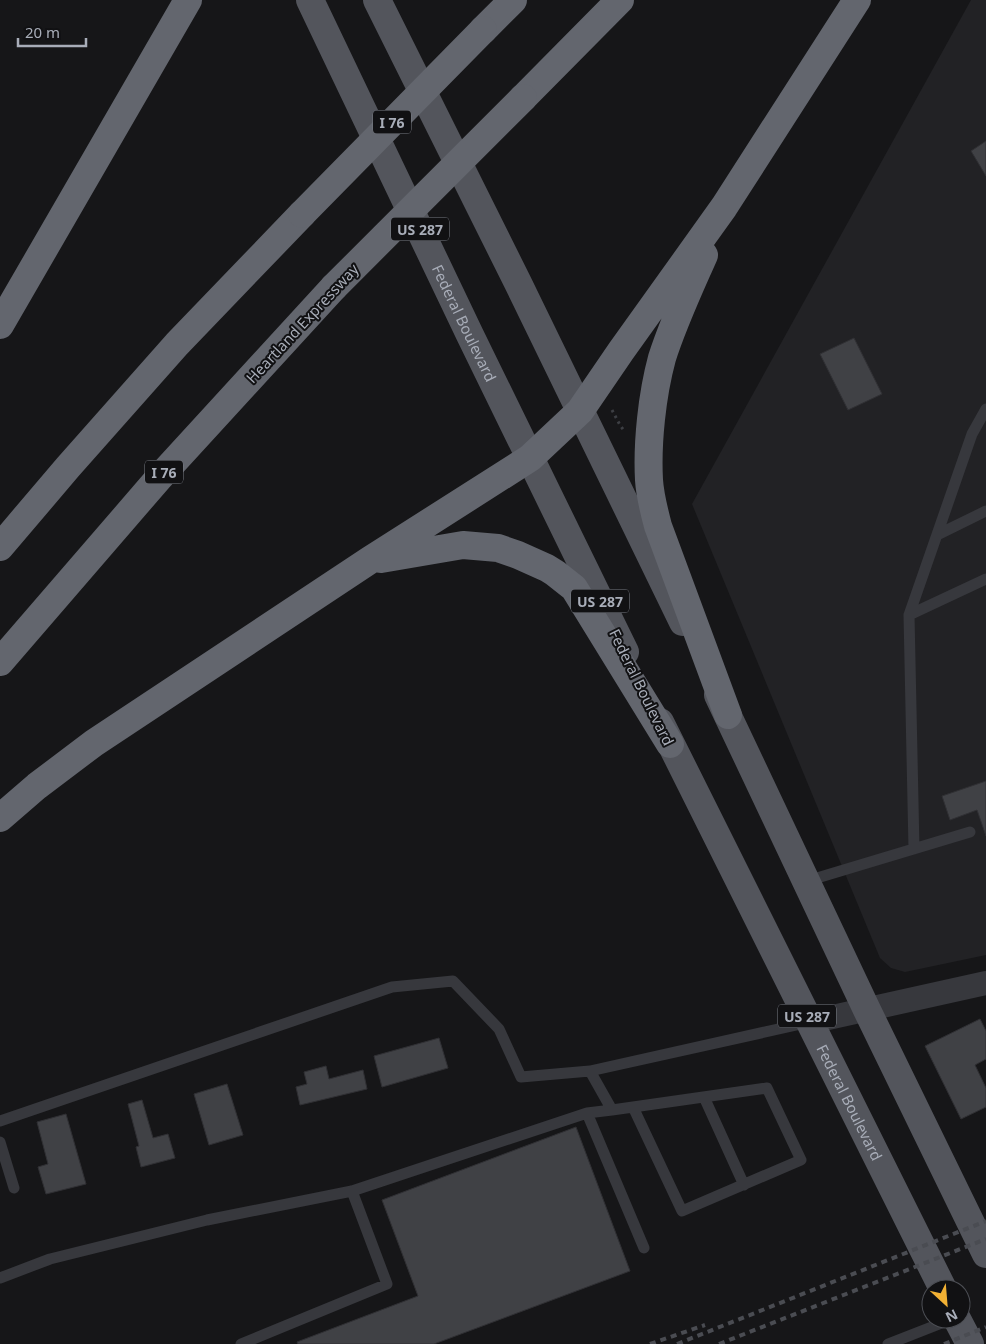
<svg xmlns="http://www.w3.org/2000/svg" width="986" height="1344" font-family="'Noto Sans',sans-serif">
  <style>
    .built { fill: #222225 }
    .building { fill: #404145; stroke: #303034 }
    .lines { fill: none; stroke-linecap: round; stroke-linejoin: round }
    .path { stroke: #3d3f44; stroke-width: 3; stroke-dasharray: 2.5 4; stroke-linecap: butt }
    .lane { stroke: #37383d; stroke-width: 11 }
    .street { stroke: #37383d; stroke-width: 24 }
    .primary { stroke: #53555c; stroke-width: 28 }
    .highway { stroke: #63666e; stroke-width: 28 }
    .rail { stroke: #4a4c52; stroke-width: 4; stroke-dasharray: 6 5; stroke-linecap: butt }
    .highway-bridge { stroke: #63666e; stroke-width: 28 }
    .labels { text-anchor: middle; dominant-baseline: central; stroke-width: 4; stroke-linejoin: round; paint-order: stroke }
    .shield { fill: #111113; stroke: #7b7e86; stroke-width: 1 }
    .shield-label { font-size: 14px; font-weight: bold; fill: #a8adb8 }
    .street-label { font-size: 15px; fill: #a8adb8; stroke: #111113 }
  </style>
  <rect width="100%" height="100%" fill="#161618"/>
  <path class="built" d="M971,0H986V955L905,972L891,968L880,958L692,504Z"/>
  <path class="building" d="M986,141V176L971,151Z
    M854,338L882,394L848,410L820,354Z
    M986,781V836L977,810L950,820L942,796Z
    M980,1019L986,1031V1059L975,1065L986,1088V1107L961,1119L925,1046Z
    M439,1038L448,1068L382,1087L374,1056Z
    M326,1066L329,1079L363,1070L367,1089L300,1105L296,1087L307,1084L304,1072Z
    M227,1084L243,1135L209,1145L194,1094Z
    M142,1100L153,1138L168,1134L175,1158L141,1167L136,1147L139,1146L128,1104Z
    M66,1114L86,1184L46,1194L38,1167L48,1164L37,1122Z
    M576,1127L630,1271L434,1344H298L297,1342L418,1296L382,1200Z"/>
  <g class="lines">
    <path class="path" d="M612,410L620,425L625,432"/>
    <path class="lane" d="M937,535L986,511
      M909,615L972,434L986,409
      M914,849L909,615L986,579
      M807,881L970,832
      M704,1097L744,1185
      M633,1107L682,1211L801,1160L767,1088L612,1110L590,1071L810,1022
      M612,1110L587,1113L644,1248
      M0,1121L392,987L453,981L499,1029L521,1077L590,1071
      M0,1142L14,1188
      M0,1278L50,1259L207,1220L352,1191L587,1113
      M241,1344L387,1284L352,1191
      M888,1344L952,1319"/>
    <path class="street" d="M810,1022L986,983"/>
    <g class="primary">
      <path id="s1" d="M310,0L470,335L625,652"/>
      <path d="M377,0L518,283L683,622"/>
      <path d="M718,695L867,1010L986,1254"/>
      <path id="s2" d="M660,722L943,1289"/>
      <path d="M957,1319L970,1344"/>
    </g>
    <path class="highway" d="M483,30L513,0
      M523,98L620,0
      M704,255C689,289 673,323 662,358C652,395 647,443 649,480C650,496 654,511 658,526L728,715
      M0,325L188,0
      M0,547L68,467L177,344L302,214
      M381,559L463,545L498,548L518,555L547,568L555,573L574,588L670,744
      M0,662L158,479L334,287
      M0,818L37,786L94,743L370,560L530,458L580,411L621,351L724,207L857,0"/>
    <path class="rail" d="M650,1344L705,1325
      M677,1344L986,1221
      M719,1344L986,1239
      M944,1344L986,1327"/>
    <path class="highway-bridge" d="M302,214L483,30
      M334,287L523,98"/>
  </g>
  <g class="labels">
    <g class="shield">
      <rect x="373" y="110.5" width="38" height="23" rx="4"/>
      <rect x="391" y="217.5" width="58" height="23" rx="4"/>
      <rect x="145" y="460.5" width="38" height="23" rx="4"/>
      <rect x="571" y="589.5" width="58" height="23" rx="4"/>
      <rect x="778" y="1004.5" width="58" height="23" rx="4"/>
    </g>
    <g class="shield-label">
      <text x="392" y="122">I 76</text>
      <text x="420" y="229">US 287</text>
      <text x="164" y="472">I 76</text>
      <text x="600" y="601">US 287</text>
      <text x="807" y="1016">US 287</text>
    </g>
    <g class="street-label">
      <text transform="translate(302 323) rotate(-47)">Heartland Expressway</text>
      <text stroke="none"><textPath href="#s1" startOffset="358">Federal Boulevard</textPath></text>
      <text transform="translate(642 687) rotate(64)">Federal Boulevard</text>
      <text stroke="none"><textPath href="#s2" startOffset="425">Federal Boulevard</textPath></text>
    </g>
  </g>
  <g transform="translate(946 1304) rotate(154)"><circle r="24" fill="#111113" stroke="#4d4f55"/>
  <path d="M0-4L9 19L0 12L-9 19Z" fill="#f2b134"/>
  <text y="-8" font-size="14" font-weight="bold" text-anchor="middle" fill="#a8adb8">N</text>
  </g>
  <path d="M18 38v8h68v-8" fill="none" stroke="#a8adb8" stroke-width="2.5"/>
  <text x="25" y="38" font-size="15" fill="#a8adb8" stroke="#111113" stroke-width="4" paint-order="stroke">20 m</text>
</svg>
